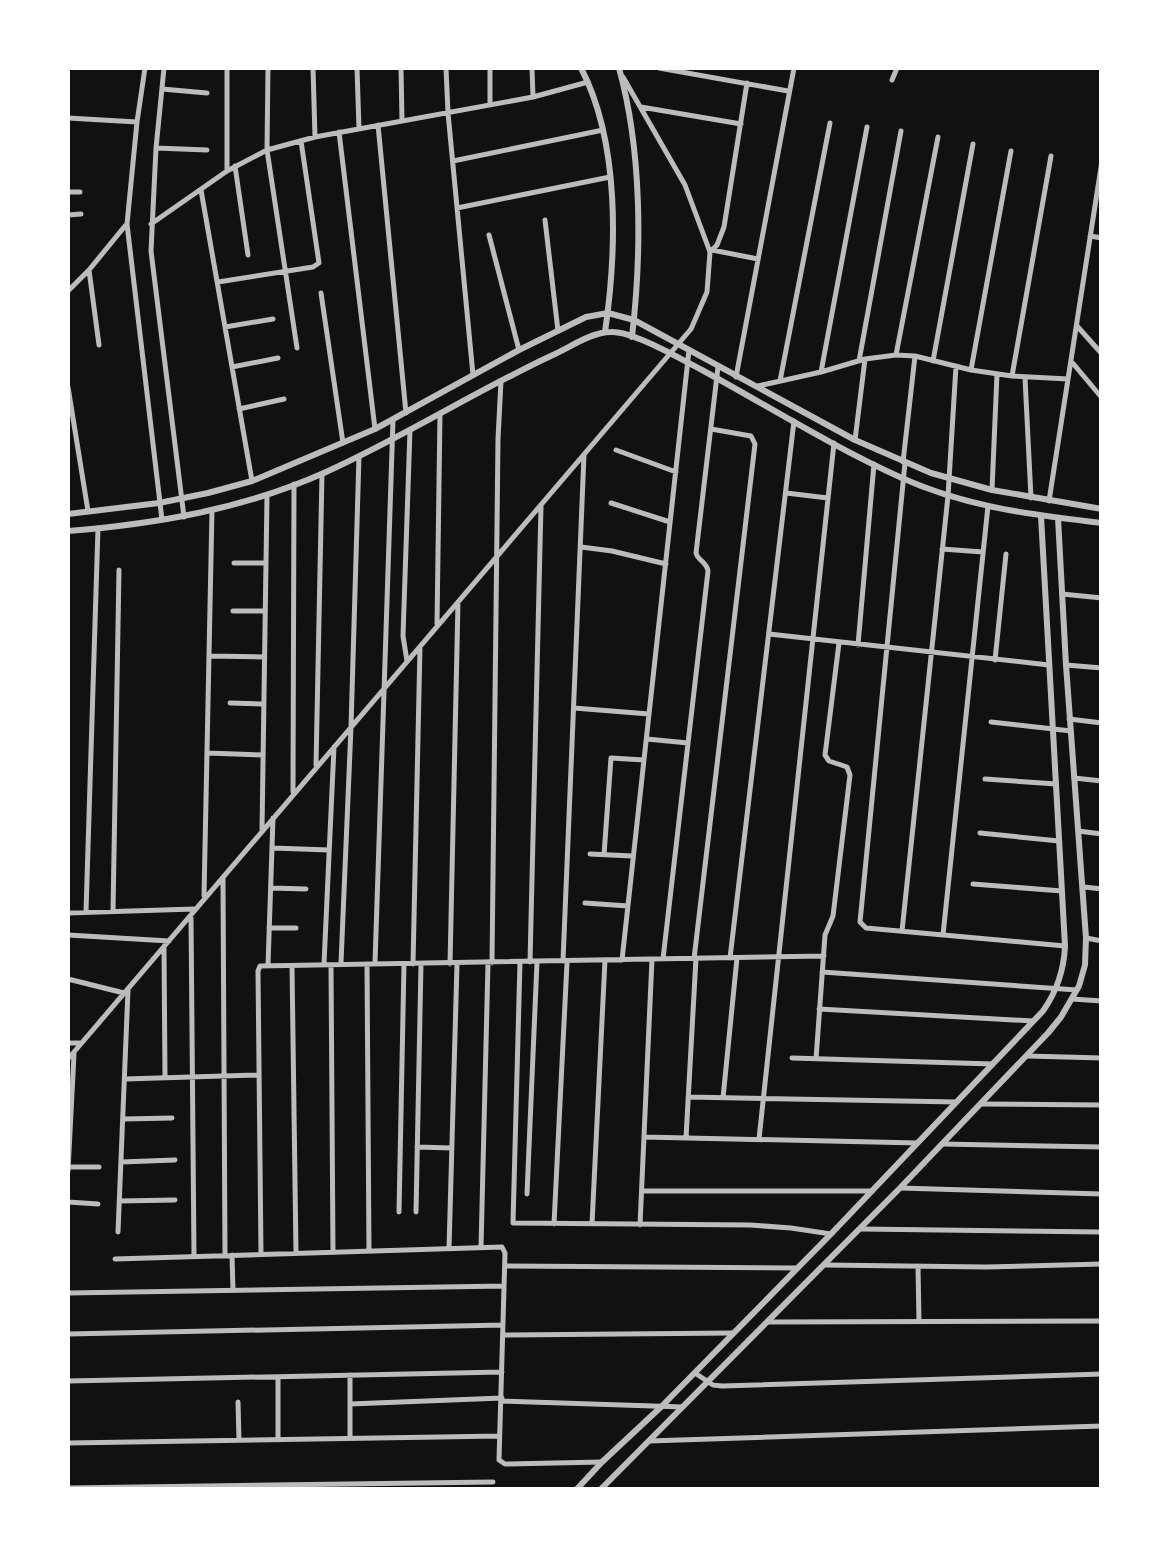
<svg xmlns="http://www.w3.org/2000/svg" width="1169" height="1557" font-family="'Fira Sans',sans-serif">
  <style>
    .lines { fill: none; stroke-linecap: round; stroke-linejoin: round }
    .minor { stroke: #bcbcbc; stroke-width: 5 }
    .tertiary { stroke: #bcbcbc; stroke-width: 6 }
  </style>
  <rect width="100%" height="100%" fill="#111"/>
  <g class="lines">
    <path class="minor" d="M145,68L137,122L127,224L162,520
      M164,68L156,148L151,251L184,517
      M268,68L267,150L297,348
      M313,68L315,137
      M357,68L359,129
      M401,68L402,121
      M446,68L448,113L473,375
      M490,68V104
      M532,68L533,97
      M659,68L788,91
      M892,80L897,68
      M162,89L207,93
      M641,107L741,124
      M68,118L137,122
      M378,125L406,413
      M339,132L375,429
      M156,148L207,150
      M453,161L603,130
      M235,166L248,255
      M227,169V68
      M201,190L252,481
      M68,192H80
      M457,208L610,177
      M68,215L81,214
      M545,220L558,331
      M151,224L227,171L267,150L315,137L533,97L588,82
      M489,235L519,350
      M1090,236L1102,238
      M712,250L758,259
      M710,252L717,245L724,227L747,83
      M89,270L99,345
      M218,282L313,267L319,263L301,141
      M68,291L89,270L125,226
      M321,293L343,443
      M1077,326L1102,354
      M225,327L273,319
      M896,355L938,137
      M859,361L901,131
      M933,361L973,144
      M1071,361L1102,398
      M232,367L278,358
      M971,370L1011,151
      M821,372L867,127
      M1012,376L1051,156
      M736,377L794,68
      M1025,378L1031,498
      M780,381L830,123
      M758,386L821,372L865,359L896,355L915,356L971,370L1012,376L1068,379
      M68,387L88,511
      M239,409L284,399
      M855,440L865,359
      M616,450L676,472
      M903,462L915,356
      M905,463L860,922L866,928L1065,946
      M992,490L997,374
      M786,493L828,498
      M1049,501L1102,161
      M611,503L670,522
      M581,547L612,551L666,564
      M942,549L983,552
      M234,563H266
      M1062,594L1102,598
      M233,611H265
      M437,624L440,414
      M769,634L1049,665
      M858,645L874,464
      M209,656L264,657
      M995,660L1006,554
      M407,661L403,636L410,430
      M1066,665L1102,668
      M230,703L262,704
      M574,708L649,714
      M1069,719L1102,723
      M991,722L1071,731
      M647,739L688,743
      M207,753L263,755
      M316,765L322,474
      M1074,778L1102,781
      M985,779L1056,784
      M293,792L294,484
      M262,830L267,496
      M1078,831L1102,834
      M980,833L1059,841
      M272,848L329,850
      M590,854L632,856
      M604,855L611,758L644,760
      M223,878L225,1255
      M973,884L1062,891
      M1084,887L1102,889
      M271,888L306,889
      M204,896L212,510
      M585,903L628,906
      M113,911L119,570
      M86,912L98,528
      M68,913L194,909
      M191,917L194,1256
      M269,928H296
      M902,931L948,496L956,366
      M68,935L169,941
      M943,935L988,506
      M1086,938L1102,941
      M164,946L165,1078
      M730,958L794,421
      M663,959L708,571C707,562 698,561 696,553L718,367
      M694,959L755,444L751,436L711,429
      M622,960L689,350
      M563,961L584,455
      M520,962L513,1223L750,1225L791,1228L831,1234
      M530,962L541,506
      M341,963L351,727L359,456
      M375,963L393,420
      M492,963L498,439L501,381
      M324,964L334,747
      M367,964L369,1251
      M413,964L420,647
      M450,964L458,602
      M268,965L273,818
      M331,965L333,1252
      M292,966L296,1253
      M822,972L1077,990
      M68,979L124,993
      M1072,999L1102,1001
      M819,1009L1033,1021
      M68,1043H81
      M1027,1056L1102,1058
      M792,1058L993,1064
      M68,1059L691,329L707,292L710,252L685,185L623,77
      M816,1059L825,935L833,916L850,775L847,767L829,761L825,755L839,643
      M125,1079L259,1075
      M688,1097L957,1102
      M723,1098L737,958
      M981,1104L1102,1105
      M123,1119L172,1118
      M644,1137L918,1143
      M686,1138L696,958
      M759,1139L834,443
      M942,1144L1102,1147
      M417,1147L452,1148
      M121,1162L175,1160
      M68,1167H99
      M68,1171L74,1054
      M900,1188L1102,1194
      M642,1191H872
      M527,1194L537,962
      M119,1201L175,1200
      M68,1202L98,1204
      M399,1212L404,964
      M416,1212L421,964
      M554,1224L567,963
      M592,1224L605,960
      M640,1225L652,959
      M860,1229L1102,1232
      M118,1232L128,990
      M481,1248L488,963
      M449,1249L457,964
      M261,1254L258,971L260,966L824,956
      M232,1255L233,1290
      M115,1259L502,1247L505,1253L499,1460L505,1464L602,1462
      M825,1265L986,1267L1102,1264
      M505,1266L797,1268
      M918,1266L919,1322
      M68,1293L504,1286
      M768,1322L1102,1321
      M68,1334L503,1325
      M503,1335L733,1333
      M695,1373L713,1385L722,1386L1102,1374
      M350,1375V1438
      M68,1381L502,1372
      M501,1401L683,1407
      M238,1402L239,1440
      M350,1404L502,1398
      M278,1440V1378
      M649,1441L1102,1426
      M68,1443L499,1436
      M68,1488L493,1482"/>
    <path class="tertiary" d="M581,68C620,143 617,250 605,332
      M619,68C642,151 642,251 632,337
      M68,514L159,503L208,493L252,481L375,429L519,350L586,317L608,313L634,320L855,440L931,473L992,490L1102,509
      M68,531C156,524 244,509 326,472C404,437 477,390 555,354C572,346 592,332 611,332C633,331 681,359 702,370C768,406 833,447 902,478C966,507 1033,515 1102,523
      M576,1490L602,1462L662,1406L831,1234L1043,1011C1057,991 1064,971 1065,946L1041,516
      M600,1490L900,1188L1048,1033L1061,1017L1079,986L1085,965L1086,938L1066,665L1058,518"/>
  </g>
  <rect width="1169" height="1557" fill="none" stroke="#ffffff" stroke-width="140"/>
</svg>
